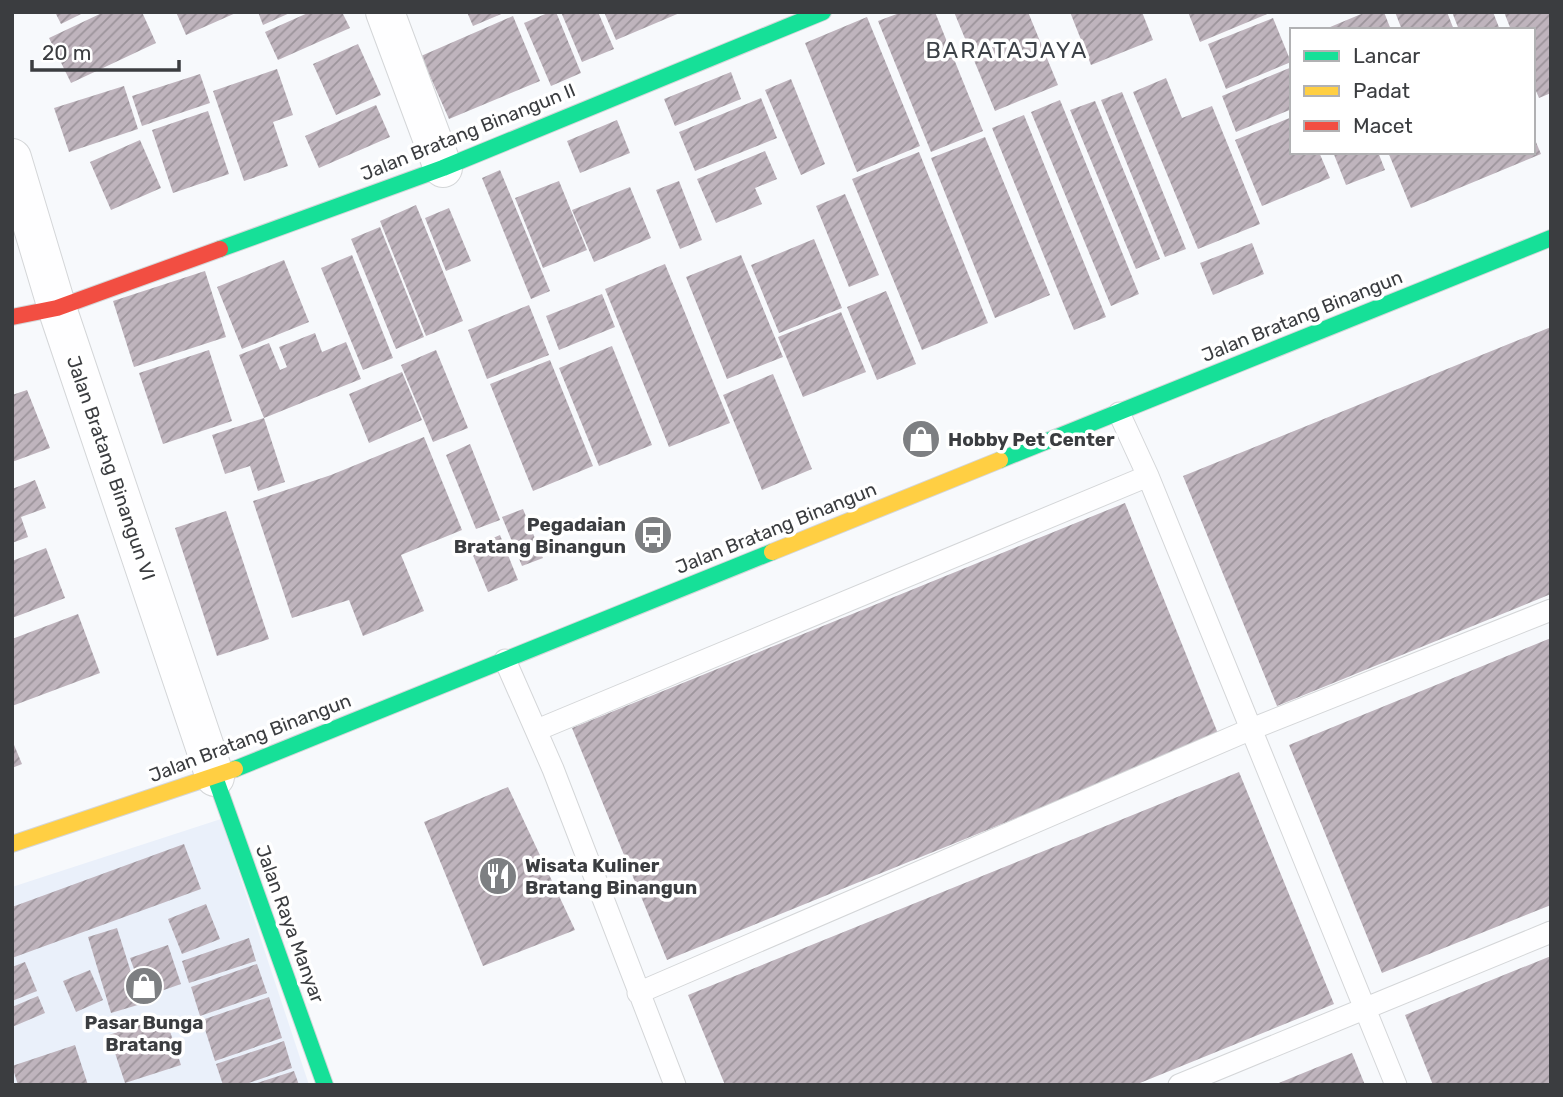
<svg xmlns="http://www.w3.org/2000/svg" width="1563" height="1097" font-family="Rubik,sans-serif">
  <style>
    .built { fill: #eaf0fa }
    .building { fill: url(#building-hatch) }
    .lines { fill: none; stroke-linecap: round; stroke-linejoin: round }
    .lane-casing { stroke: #d4d6d8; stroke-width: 23 }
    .street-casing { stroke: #d4d6d8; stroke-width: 40 }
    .fast-casing { stroke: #d4d6d8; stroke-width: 18 }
    .slow-casing { stroke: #d4d6d8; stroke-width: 18 }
    .jam-casing { stroke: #d4d6d8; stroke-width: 18 }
    .lane { stroke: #fefeff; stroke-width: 21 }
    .street { stroke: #fefeff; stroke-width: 38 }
    .fast { stroke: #16e098; stroke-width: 16 }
    .slow { stroke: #ffcf43; stroke-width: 16 }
    .jam { stroke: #f24e42; stroke-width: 16 }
    .labels { text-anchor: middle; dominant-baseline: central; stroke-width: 7; stroke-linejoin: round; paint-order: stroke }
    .street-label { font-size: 19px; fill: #3b3d40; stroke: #fff }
    .poi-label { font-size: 19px; font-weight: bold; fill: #3b3d40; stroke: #fff; text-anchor: start }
    .quarter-label { font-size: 23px; letter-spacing: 2px; fill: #3d4248; stroke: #fff }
  </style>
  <defs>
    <pattern id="building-hatch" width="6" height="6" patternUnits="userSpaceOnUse" patternTransform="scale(1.75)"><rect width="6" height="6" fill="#bfb4bd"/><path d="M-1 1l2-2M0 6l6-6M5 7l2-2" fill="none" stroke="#9c949b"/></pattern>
  </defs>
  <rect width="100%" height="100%" fill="#f7f9fc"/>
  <path class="built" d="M221,819L309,1085H12V887Z"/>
  <path class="building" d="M55,12H85L61,24Z
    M104,12H142L156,43L71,83L49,38Z
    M176,12H238L186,35Z
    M258,12H292L263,25Z
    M310,12H342L350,28L278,60L265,32Z
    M467,12H506L473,26Z
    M550,12H556L581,73L551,86L524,23Z
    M561,12H598L614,49L582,62Z
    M604,12H682L616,40Z
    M902,12H935L983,131L931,152L878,21Z
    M954,12H1028L1058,85L995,111Z
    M1070,12H1142L1153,40L1091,65Z
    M1188,12H1272L1200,42Z
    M1366,12H1384L1391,30H1323Z
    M1395,12H1447L1454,30H1402Z
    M1452,12H1493L1500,30H1459Z
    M1504,12H1551V93L1539,98L1533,84V30H1511Z
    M513,16L540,81L449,119L421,56Z
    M867,17L920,146L857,172L805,43Z
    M1273,18L1291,62L1226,89L1208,44Z
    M358,44L381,95L336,115L313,64Z
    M1292,67V109L1236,132L1222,96Z
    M277,69L293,115L273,122L288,166L244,181L213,91Z
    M731,72L741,99L675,126L664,99Z
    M200,74L210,103L142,126L132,96Z
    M1166,78L1182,118L1212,106L1260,224L1198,249L1133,92Z
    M791,79L825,164L801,175L765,90Z
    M124,86L138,129L69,152L54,108Z
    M1122,92L1186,249L1165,257L1101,100Z
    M761,98L777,138L695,171L679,132Z
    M1060,100L1139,294L1111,306L1031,112Z
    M1095,101L1160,259L1136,269L1070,110Z
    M376,105L390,137L319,168L305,136Z
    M208,111L229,174L173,193L152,130Z
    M1024,115L1106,317L1074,330L992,128Z
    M1292,117V152H1319L1330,178L1262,206L1235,140Z
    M617,120L630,153L580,173L567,141Z
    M1533,135L1541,154L1411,208L1388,152H1533Z
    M985,137L1050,295L995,318L931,158Z
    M140,140L161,188L111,210L90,162Z
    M765,151L777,179L755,188L762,204L716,223L697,179Z
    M919,152L988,323L922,350L852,179Z
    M1333,152H1378L1385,170L1346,185Z
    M500,170L550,291L531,299L482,178Z
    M559,181L587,250L543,268L515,198Z
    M679,181L702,240L680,249L656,190Z
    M630,187L651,238L594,262L572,210Z
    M845,194L879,275L849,287L816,206Z
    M416,205L463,321L426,336L380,221Z
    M449,208L471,261L446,271L425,218Z
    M380,227L424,337L396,349L351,239Z
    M814,239L842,308L779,333L751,265Z
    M1252,243L1264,274L1213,295L1200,263Z
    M352,255L393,358L363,370L321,268Z
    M741,255L783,357L727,379L686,277Z
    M284,260L309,322L242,349L217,287Z
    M665,264L730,423L669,447L605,289Z
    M205,271L226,337L134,367L113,301Z
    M886,291L916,364L877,380L847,307Z
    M602,294L615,327L559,350L546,316Z
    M529,305L549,355L487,379L468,330Z
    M841,312L866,372L803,397L778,337Z
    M1551,327V594L1277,706L1183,476Z
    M315,333L322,352L346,342L361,379L264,418L239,355L269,343L280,370L287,367L279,347Z
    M612,346L652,445L599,466L559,368Z
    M209,350L232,421L163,444L139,373Z
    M436,350L468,428L433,442L401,365Z
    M550,360L593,466L533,491L490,384Z
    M402,372L422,420L369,443L349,394Z
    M773,374L812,469L762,490L723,395Z
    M27,390L50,448L12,462V395Z
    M264,418L285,482L258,491L250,466L225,474L212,435Z
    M424,437L462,530L401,555L424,611L363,636L349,600L292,618L253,501L331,475Z
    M470,444L500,520L476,529L446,455Z
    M35,480L46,508L21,517L28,537L12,543V489Z
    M1125,503L1219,736L667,960L572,728Z
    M523,509L543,558L522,566L502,517Z
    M226,511L269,639L217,656L175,528Z
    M500,535L518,580L488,592L470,548Z
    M46,548L65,598L12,618V561Z
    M78,614L100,673L12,706V639Z
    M1551,638V905L1382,973L1289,745Z
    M12,740L22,764L12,768Z
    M1239,772L1334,1004L1135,1085H725L688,995Z
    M508,787L575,930L483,966L424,822Z
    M184,844L201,889L12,958V907Z
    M206,904L220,939L182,954L168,919Z
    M117,928L141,1004L111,1013L88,937Z
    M249,938L256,961L189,983L182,961Z
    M168,945L181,984L144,997L130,958Z
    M1551,956V1085H1433L1405,1015Z
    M25,962L37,991L12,1001V967Z
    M257,964L267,993L200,1016L191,987Z
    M90,970L103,1000L76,1012L63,981Z
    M38,996L45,1013L12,1027V1007Z
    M269,997L282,1038L215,1061L202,1020Z
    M165,1016L181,1065L125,1083L109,1035Z
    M284,1041L292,1068L243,1085H223L216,1064Z
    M75,1045L88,1085H18L12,1066Z
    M1352,1053L1365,1085H1274Z
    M294,1071L299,1085H254V1084Z"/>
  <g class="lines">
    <defs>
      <path id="lane" d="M1119,413L1148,476L1396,1085
        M505,660L553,769L675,1085
        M537,730L1148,476
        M638,993L1249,730L1551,610
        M1179,1085L1551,932"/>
      <path id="street" d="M385,12L443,168
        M12,158L57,308L215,777"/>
      <path id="fast" d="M220,249L443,168L823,12
        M1000,460L1551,238
        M235,769L772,552
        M215,777L325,1085"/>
      <path id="slow" d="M772,552L1000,460
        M12,844L235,769"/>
      <path id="jam" d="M12,317L57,308L220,249"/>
    </defs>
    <use href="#lane" class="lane-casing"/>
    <use href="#street" class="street-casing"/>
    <use href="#fast" class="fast-casing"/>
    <use href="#slow" class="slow-casing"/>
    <use href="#jam" class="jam-casing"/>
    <use href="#lane" class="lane"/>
    <use href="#street" class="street"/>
    <use href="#fast" class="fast"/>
    <use href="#slow" class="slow"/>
    <use href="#jam" class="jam"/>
  </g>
  <defs>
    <symbol id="shop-disc" viewBox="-11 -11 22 22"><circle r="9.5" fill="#7d7f82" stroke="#fff"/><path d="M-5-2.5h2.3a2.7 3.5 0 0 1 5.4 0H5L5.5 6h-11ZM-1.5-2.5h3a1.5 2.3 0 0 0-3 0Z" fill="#fff"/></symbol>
    <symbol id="bus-disc" viewBox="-11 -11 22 22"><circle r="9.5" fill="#7d7f82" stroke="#fff"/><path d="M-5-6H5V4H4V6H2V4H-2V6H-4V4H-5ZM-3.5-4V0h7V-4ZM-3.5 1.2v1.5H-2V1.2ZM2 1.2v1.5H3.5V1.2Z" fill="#fff"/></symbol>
    <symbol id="restaurant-disc" viewBox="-11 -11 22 22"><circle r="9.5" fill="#7d7f82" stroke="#fff"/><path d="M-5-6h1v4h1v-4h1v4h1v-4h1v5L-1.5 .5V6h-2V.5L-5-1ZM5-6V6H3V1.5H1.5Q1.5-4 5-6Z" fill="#fff"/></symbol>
  </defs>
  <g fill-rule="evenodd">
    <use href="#shop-disc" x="899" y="417" width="44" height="44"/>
    <use href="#bus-disc" x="631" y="513" width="44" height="44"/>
    <use href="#restaurant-disc" x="476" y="854" width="44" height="44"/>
    <use href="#shop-disc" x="122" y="964" width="44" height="44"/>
  </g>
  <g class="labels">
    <g class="street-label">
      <text transform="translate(468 132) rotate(-22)">Jalan Bratang Binangun II</text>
      <text transform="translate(1302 316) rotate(-22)">Jalan Bratang Binangun</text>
      <text transform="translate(111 468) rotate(71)">Jalan Bratang Binangun VI</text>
      <text transform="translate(776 528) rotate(-22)">Jalan Bratang Binangun</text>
      <text transform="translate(250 738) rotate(-21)">Jalan Bratang Binangun</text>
      <text transform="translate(290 924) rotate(70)">Jalan Raya Manyar</text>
    </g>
    <g class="poi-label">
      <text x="948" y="439">Hobby Pet Center</text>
      <text x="626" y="524" text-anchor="end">Pegadaian<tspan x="626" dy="22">Bratang Binangun</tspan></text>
      <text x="525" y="865">Wisata Kuliner<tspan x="525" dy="22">Bratang Binangun</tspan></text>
      <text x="144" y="1022" text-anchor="middle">Pasar Bunga<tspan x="144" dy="22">Bratang</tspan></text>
    </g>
    <g class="quarter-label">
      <text x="1007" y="50">BARATAJAYA</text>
    </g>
  </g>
  <rect width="1563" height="1097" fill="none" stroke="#3b3d40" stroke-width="28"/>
  <rect x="1290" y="28" width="245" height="126" fill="#ffffff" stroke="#b1b1b3" stroke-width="2"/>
  <rect x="1304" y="51" width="35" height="10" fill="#16e098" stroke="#b1b1b3" stroke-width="2"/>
  <text x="1353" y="63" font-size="21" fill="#3b3d40">Lancar</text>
  <rect x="1304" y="86" width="35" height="10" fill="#ffcf43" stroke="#b1b1b3" stroke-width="2"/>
  <text x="1353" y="98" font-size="21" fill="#3b3d40">Padat</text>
  <rect x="1304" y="121" width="35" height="10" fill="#f24e42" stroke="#b1b1b3" stroke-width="2"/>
  <text x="1353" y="133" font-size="21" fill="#3b3d40">Macet</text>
  <path d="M32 60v10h147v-10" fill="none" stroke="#3b3d40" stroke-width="3.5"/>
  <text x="42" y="60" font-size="21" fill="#3b3d40" stroke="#ffffff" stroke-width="5" paint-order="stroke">20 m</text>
</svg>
